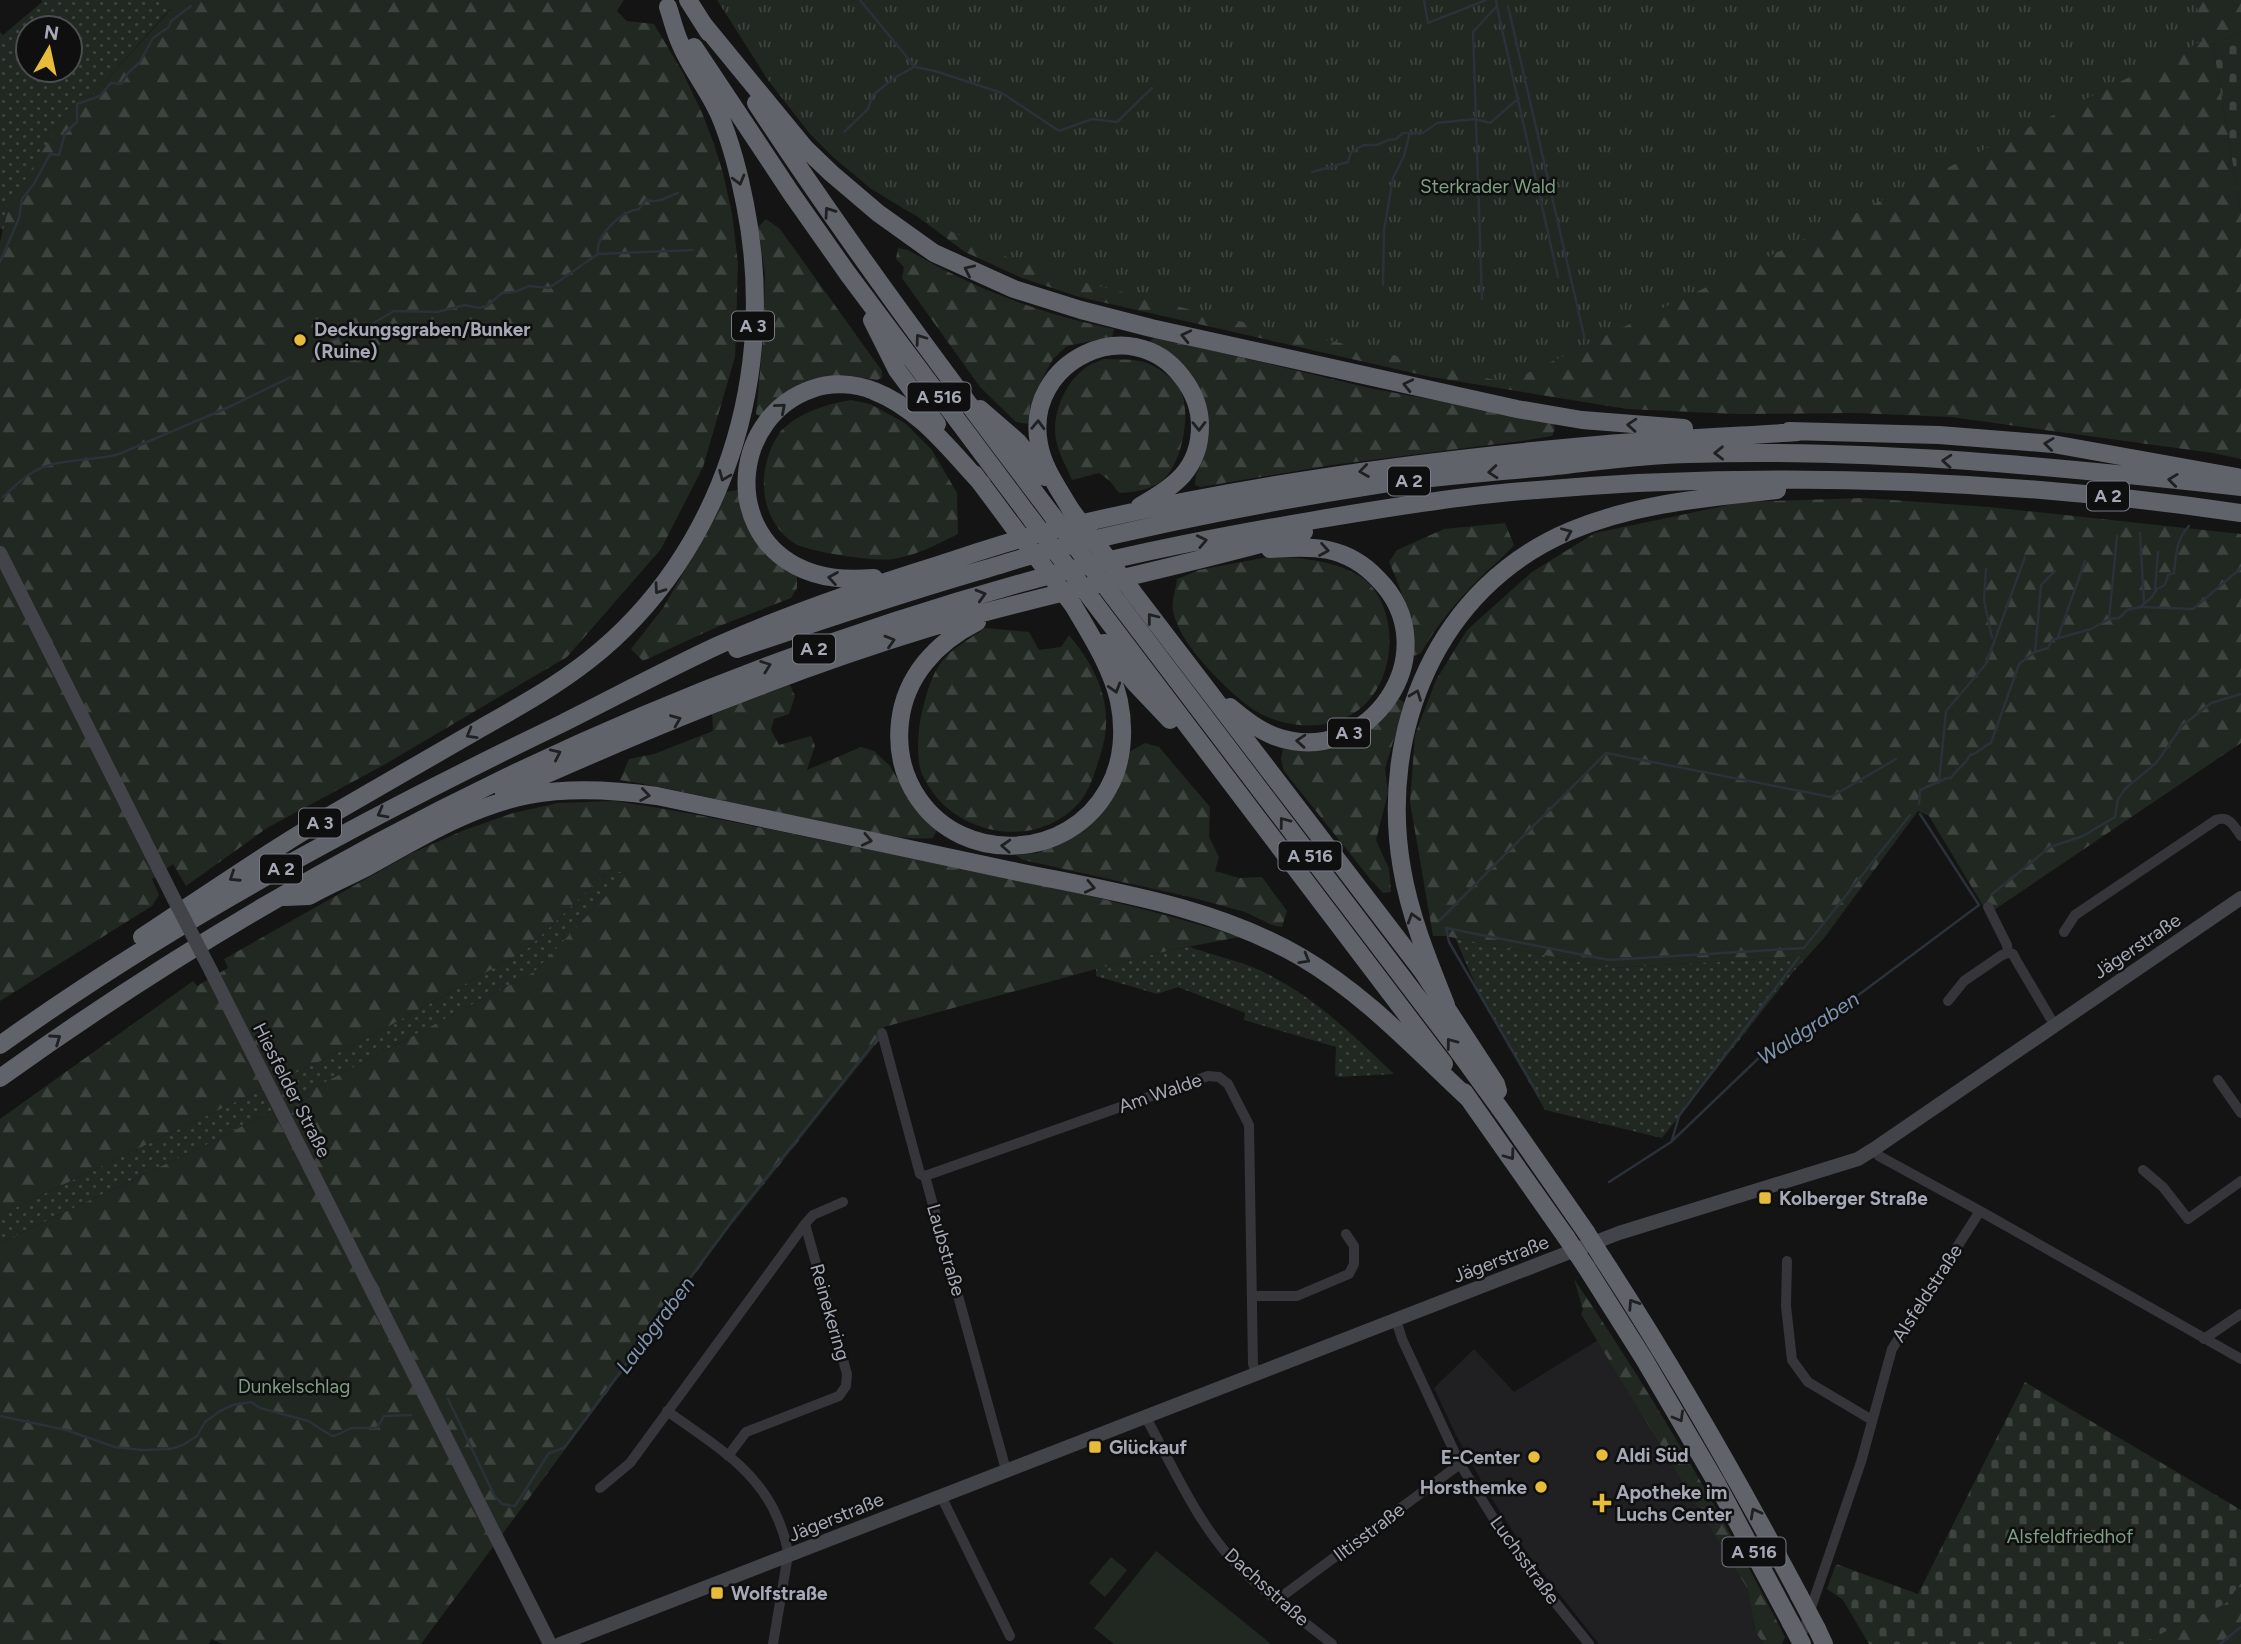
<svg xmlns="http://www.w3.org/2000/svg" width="2241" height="1644" font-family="Figtree,sans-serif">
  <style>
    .built { fill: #202022 }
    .grass { fill: url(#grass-dots); fill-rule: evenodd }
    .forest { fill: url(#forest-firs) }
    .cemetery { fill: url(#cemetery-stones) }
    .park { fill: url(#park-tufts) }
    .pitch { fill: #202821 }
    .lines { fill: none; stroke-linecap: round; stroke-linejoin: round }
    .stream { stroke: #2b3138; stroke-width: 2.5 }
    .street { stroke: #35353a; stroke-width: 10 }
    .secondary { stroke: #43444a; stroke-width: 14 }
    .highway { stroke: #61636b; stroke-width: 18 }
    .secondary-bridge { stroke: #43444a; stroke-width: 14 }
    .highway-bridge { stroke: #61636b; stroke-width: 18 }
    .oneway { stroke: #1f2022 }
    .poi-dot { fill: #e7bc3a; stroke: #0f0f10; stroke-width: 2.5 }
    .labels { text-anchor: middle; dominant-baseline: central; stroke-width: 5; stroke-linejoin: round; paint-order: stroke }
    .shield { fill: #0f0f10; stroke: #797b84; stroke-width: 2 }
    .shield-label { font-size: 18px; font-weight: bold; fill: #a6a9b5 }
    .park-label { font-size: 19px; fill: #7e9f83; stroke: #0f0f10 }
    .poi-label { font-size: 19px; font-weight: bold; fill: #a6a9b5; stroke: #0f0f10; text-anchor: start }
    .street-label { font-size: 19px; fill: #a6a9b5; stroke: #0f0f10 }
    .water-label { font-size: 21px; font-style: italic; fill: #7f94ae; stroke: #0f0f10 }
  </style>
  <defs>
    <pattern id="grass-dots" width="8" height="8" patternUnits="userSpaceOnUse" patternTransform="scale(1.75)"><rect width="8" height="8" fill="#202821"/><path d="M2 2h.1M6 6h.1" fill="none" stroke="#3d443f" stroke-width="1.8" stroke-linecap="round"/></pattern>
    <pattern id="forest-firs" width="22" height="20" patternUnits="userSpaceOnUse" patternTransform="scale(1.75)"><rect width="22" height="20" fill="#202821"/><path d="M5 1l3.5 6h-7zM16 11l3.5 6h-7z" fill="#3d443f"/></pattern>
    <pattern id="cemetery-stones" width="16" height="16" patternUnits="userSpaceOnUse" patternTransform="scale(1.75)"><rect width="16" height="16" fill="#202821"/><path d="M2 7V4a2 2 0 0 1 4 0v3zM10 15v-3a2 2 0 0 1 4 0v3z" fill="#3d443f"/></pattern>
    <pattern id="park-tufts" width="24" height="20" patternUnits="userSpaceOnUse" patternTransform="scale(1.75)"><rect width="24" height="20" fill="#202821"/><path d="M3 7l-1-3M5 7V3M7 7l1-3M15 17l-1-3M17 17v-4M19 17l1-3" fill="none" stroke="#3d443f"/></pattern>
  </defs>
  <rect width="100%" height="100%" fill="#141415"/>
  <path class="built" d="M1598,1340L1747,1588L1756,1633L1764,1644H1599L1527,1553L1488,1493L1455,1433L1434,1388L1474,1349L1514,1392Z"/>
  <path class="grass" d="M41,0H163L171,8L94,94L68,109L10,206L4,232L0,228V32L3,35L42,2ZM28,28H70V70H28Z
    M610,869L628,874L534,972L210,1143L0,1243V1215L362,1041L525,951Z
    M1455,938L1612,968L1808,956L1793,972L1662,1138L1545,1110L1485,1006Z
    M1190,947C1212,955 1236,960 1257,969C1312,994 1351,1033 1394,1074L1339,1077L1335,1075L1336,1047L1244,1020L1245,1013L1178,987L1157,994L1096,976V969L1171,950Z"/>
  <path class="forest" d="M163,0H624L617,11L627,21L654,24L683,73L702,113L714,144L723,173L732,213L738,264L735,357L703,467L661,549L567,657L382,766L267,828L186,886L173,864L152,879L159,895L152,906L0,1001V242L9,206L68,109L94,94L171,9Z
    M721,0H2241V31L2213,45L2241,213V459L2213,453L1951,417L1855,413L1736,414L1627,409L1431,377L1079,297L1022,278L965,252L887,194Z
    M766,219L780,229L882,371V378L877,380L852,376L760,417L756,414L763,340L764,304L765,274L758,227Z
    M898,248L908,250C973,288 1040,314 1114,329L1112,337L1067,346L1053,359L1040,383L1030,407L1029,424L1016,422L980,387L902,278L904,267L896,259Z
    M1155,337L1374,389L1538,419L1553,423L1555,429L1552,436L1521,441L1332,465L1201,487L1195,485L1196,475L1204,458L1206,442L1179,364L1149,342Z
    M1104,359C1118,360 1134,358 1147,363C1159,368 1170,376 1178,386C1193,407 1183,460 1165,478C1153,490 1135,492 1119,493L1110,481L1099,473L1072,480C1067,468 1060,456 1057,444C1050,419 1063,385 1084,369C1089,364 1097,362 1104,359Z
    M851,400L870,404L905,423L932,450L957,493L958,534C938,544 915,556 893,559C875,562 808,552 794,543C760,520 757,475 774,442C777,438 779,432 783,429C801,412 827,404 851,400Z
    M739,490L797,575V588L791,598L717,627L643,661L631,649L663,608L698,547L723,492Z
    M1865,498L1989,507L2241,534V743L1988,914L1929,816L1918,811L1824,938L1808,956L1612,968L1445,936H1433L1410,802L1415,735L1436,680L1467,630L1532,572L1595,533L1743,502Z
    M1505,523L1514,545C1505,555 1496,563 1486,572C1462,595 1437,624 1421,653L1414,656C1413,623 1403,593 1389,562L1397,550L1444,529Z
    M1273,556C1301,558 1331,560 1356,574C1395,595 1398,658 1375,692C1351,730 1299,733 1261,714C1246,706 1232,693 1220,681C1202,663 1178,636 1173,611C1171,602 1176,589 1177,579L1199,570Z
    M985,628L1029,632L1039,650L1061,647L1069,635C1099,671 1116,709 1100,756C1095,772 1090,791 1078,804C1034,852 950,835 923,776C915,761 918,725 923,708C927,692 932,673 943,660C952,648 973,637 985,628Z
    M790,685L795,696L789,714L774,719L771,730L779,745L811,736L815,746L807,770L861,747L874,751L890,766L901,785L937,829L933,838C903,841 871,832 842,826C768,813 695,792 620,780L629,759L654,754L713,731L712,713Z
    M1398,698L1405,703L1385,768L1388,793L1376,840L1389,869L1391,892L1383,893L1371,880L1284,771L1281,759L1283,749C1343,756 1359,744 1398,698Z
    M1145,743L1159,747L1210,807L1209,837L1219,857L1215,871L1239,878L1262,877L1287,911L1282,927L1272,925L1245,912L1190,897L1023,860L1016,855L1037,853L1058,844L1101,813L1118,790L1129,752Z
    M615,801C698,813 779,832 861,848C989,873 1116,898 1240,937L1171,950L1096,969L884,1027V1034L729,1228L421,1644H223L211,1639L209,1644H0V1243L210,1143L534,972L627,874L610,869L525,951L362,1041L0,1215V1119L193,981L197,986L228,968L224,959L410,854L462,831L513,813L558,803Z
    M1574,1279C1653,1395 1721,1512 1785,1637L1782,1644H1764L1756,1633L1747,1588L1581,1314L1583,1310Z
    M2241,1583V1644H2139L2224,1604Z"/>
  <path class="cemetery" d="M2241,31V213L2213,45Z
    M2025,1382L2241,1510V1583L2225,1604L2139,1644H1869L1843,1600L1827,1589L1836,1564L1918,1594Z"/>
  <path class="park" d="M717,0H2196L2202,41L1738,272L1507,383L1359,347L1211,315L1084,282L1004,256L909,212L870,188L833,157L810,134L768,80Z"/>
  <path class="pitch" d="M1156,1551L1270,1643L1269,1644H1114L1094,1628Z
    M1111,1557L1127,1570L1105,1597L1089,1583Z"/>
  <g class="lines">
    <path class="stream" d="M860,0L915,67L935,71L1002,93L1059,131L1092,119L1117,122L1152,88
      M1424,0L1428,23L1486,0
      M1508,6L1585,340
      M1497,7L1558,277
      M844,132L868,109L873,95L894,78L914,67
      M1312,172L1348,162L1351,152L1364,145H1377L1388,140L1396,139L1403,133H1423L1437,123L1475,119L1490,123L1519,98
      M598,254C595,235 622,211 639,209L646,200C660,204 665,197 678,193
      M0,262L19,218L22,199L34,184L50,154L59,155L65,133L77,122V104L100,96L111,83L121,84L128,73L140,62L153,38L169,27L171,21L191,6
      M1383,285L1384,230L1393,178L1404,156L1410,132
      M1482,299L1473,32L1497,6L1496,0
      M317,352L332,340L372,324L394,311L437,312L465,305L478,308L487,306L502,293L515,292L529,286L549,288L598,254L693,250
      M3,497C12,489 22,478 33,472C59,457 91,462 119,454L229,407L291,377
      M2140,533L2144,602
      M1986,569L1984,600L1992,638
      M2155,590L2158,552
      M2141,607L2193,609L2241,568
      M2109,619L2117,536
      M2058,637L2085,561
      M2035,652L2041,585L2055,571
      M1939,783L1946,711L1986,664L2025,557
      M1919,804L1920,790L1947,778H1951C1957,768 1965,766 1970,755C1980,753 1982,746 1991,743L2019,664L2035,652L2048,648L2052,640L2091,629L2109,619L2119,618L2127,610L2140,607L2151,598L2157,589L2165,585L2168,575L2174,573C2176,555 2176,539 2189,526
      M1991,895L2050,847L2083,836L2115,817L2118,799L2126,788L2156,763L2183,725L2211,703L2241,694
      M1440,920L1606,753L1831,797L1896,759
      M1539,1096L1449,942L1446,928L1609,960L1804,948L1910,815
      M1672,1140L1679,1116L1799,957
      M1609,1182L1671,1142L1765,1052L1841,1008L1979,905L1920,814
      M448,1399L494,1495L502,1504L515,1506L549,1453L564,1448L735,1217L877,1039
      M0,1416L66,1430L115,1447L142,1450L170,1449L183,1445L197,1436L205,1422L220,1411L233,1405L251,1402L260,1408L308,1421L332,1436L337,1435L351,1428H377L384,1416L411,1415
      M2220,1644L2241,1627"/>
    <path class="street" d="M1988,907L2007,945L2008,953L2013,954L2016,960L2055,1026
      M2064,932L2075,915L2216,820C2229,815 2234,826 2241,836
      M1948,1001L1964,981L2002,955L2008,953
      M882,1033L920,1174L925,1176L1006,1470
      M2218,1080L2241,1113
      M1874,1149L1879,1156L1980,1211L2241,1359
      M2143,1170L2163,1187L2188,1219L2241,1181
      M925,1176L1208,1076L1219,1077L1228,1084L1249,1125L1253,1364L1256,1373
      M1787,1261L1786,1306L1792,1360L1808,1382L1872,1420
      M1252,1296H1297L1349,1274L1354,1264V1246L1346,1234
      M1396,1320L1402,1339L1460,1464L1492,1516L1524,1564L1589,1644
      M2204,1339L2241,1314
      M667,1411C710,1442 757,1468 778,1519C783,1531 787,1542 788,1555L773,1644
      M1145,1416C1174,1468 1198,1526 1240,1568C1268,1596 1301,1619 1332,1644
      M728,1456L746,1432L839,1396L846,1386L847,1374L805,1224
      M600,1488L630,1463L805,1224L813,1215L843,1202
      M941,1496L1010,1636
      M1277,1600L1460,1464
      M1800,1640L1861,1462L1892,1349L1980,1211"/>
    <path class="secondary" d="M0,553L174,899
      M211,971L550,1644
      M560,1644L1619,1233L1858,1159L1874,1149L2241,898"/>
    <path class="highway" d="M688,0L709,33
      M704,25L805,148L831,173L878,213L934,253L1014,289L1081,310L1151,328L1517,409L1582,420L1684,428
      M694,47L791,193L848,274L1032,520
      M756,103C849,245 950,380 1052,515
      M872,320L897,370L937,424
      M980,409L1018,442L1045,477
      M1789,431L1939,435L2053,444L2237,477
      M974,474L1012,525
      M1071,510C1059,489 1043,468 1039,444C1023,361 1131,309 1182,377C1193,391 1200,408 1200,426C1200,469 1174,487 1140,506
      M874,578C846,580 821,579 796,566C722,527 734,416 812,389C831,382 855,383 874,391C920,409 949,449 982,484
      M1132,591L1423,972L1496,1084L1498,1091
      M1113,596L1456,1048L1506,1117L1586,1232
      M1093,601L1444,1064
      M977,622C937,642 905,676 900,722C897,749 903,776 918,798C964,866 1069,860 1108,789C1123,763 1125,730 1119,701C1111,666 1091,636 1073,605
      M1104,643L1134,682L1170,720
      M737,649C819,621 902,593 986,569C1013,561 1040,552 1067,546C1169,521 1273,501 1376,485C1429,477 1483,473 1536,468C1587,463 1638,455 1689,454C1873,448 2059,467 2241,487
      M1230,707C1243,718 1258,730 1274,736C1369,771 1450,651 1378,579C1365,565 1347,554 1328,550C1309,546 1289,548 1270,549
      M504,793C643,731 784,672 929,628C1053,591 1180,568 1304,532
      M285,897L309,896C328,885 348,877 367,867C418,839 471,806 529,795C572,787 615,790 657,796C771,819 885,844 999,868C1101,890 1210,904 1301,957C1366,995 1416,1050 1470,1100
      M142,937C212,891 281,843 353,802C396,777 440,752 483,727C520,706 556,686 589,660C725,553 779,371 745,204C740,177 730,139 719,114C708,89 690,68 680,43C675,32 672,19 668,7
      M1446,1005C1428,960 1410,916 1402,869C1378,732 1437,587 1570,531C1637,503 1706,498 1777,490
      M0,1045C176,919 368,817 563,723C615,697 667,669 719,645C790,613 864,588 938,565C978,552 1018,538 1058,529C1231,487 1408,462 1585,446C1656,439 1727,437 1798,432
      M0,1078C316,851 671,677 1047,576C1135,552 1226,535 1315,520C1374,510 1433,500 1492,494C1741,469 1994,477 2241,513
      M1464,1092L1566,1237
      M1603,1259C1674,1368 1738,1480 1799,1595
      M1586,1267L1644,1359L1716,1482L1791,1623
      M1817,1629L1824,1644"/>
    <path class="secondary-bridge" d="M174,899L211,971"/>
    <path class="highway-bridge" d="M1071,510L1132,591
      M1052,515L1113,596
      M1032,520L1093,601
      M1012,525L1073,605
      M1586,1232L1603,1259
      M1566,1237L1586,1267
      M1799,1595L1817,1629
      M1791,1623L1802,1644"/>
  </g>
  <defs><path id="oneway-chevron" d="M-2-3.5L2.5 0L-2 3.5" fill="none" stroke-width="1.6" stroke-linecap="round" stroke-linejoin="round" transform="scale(1.75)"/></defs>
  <g class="oneway">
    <use href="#oneway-chevron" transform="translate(739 180) rotate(75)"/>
    <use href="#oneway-chevron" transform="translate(829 212) rotate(-125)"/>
    <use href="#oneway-chevron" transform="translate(969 270) rotate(-155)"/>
    <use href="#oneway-chevron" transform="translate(1186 336) rotate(-167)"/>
    <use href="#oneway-chevron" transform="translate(920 339) rotate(-126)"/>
    <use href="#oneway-chevron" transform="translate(1408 385) rotate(-167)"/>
    <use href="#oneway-chevron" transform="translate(781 408) rotate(-41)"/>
    <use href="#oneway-chevron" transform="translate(1038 425) rotate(-88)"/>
    <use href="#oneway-chevron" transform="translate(1632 425) rotate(-176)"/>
    <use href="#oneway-chevron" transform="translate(1199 426) rotate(89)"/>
    <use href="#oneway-chevron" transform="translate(2049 444) rotate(-173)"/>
    <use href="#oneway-chevron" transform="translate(1719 453) rotate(179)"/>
    <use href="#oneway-chevron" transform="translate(1947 461) rotate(-176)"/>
    <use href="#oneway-chevron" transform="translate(1364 471) rotate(172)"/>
    <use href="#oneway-chevron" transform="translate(1493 472) rotate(175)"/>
    <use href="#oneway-chevron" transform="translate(724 476) rotate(112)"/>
    <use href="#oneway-chevron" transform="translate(2173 480) rotate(-173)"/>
    <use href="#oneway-chevron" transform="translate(1567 533) rotate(-23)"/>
    <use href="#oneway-chevron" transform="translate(1202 541) rotate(-12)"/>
    <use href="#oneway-chevron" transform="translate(1324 550) rotate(10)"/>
    <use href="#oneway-chevron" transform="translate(833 578) rotate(-171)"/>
    <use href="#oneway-chevron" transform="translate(659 589) rotate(125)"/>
    <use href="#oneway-chevron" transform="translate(981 595) rotate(-16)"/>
    <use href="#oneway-chevron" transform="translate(1152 618) rotate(-128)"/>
    <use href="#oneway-chevron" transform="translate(890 641) rotate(-17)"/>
    <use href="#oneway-chevron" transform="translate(766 666) rotate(-20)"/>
    <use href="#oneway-chevron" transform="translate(1115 688) rotate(73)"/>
    <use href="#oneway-chevron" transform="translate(1416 695) rotate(-69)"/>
    <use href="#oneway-chevron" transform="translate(676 720) rotate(-22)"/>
    <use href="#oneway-chevron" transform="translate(471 734) rotate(150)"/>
    <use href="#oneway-chevron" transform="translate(1301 741) rotate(-176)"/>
    <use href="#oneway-chevron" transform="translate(556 754) rotate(-25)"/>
    <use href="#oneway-chevron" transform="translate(645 795) rotate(8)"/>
    <use href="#oneway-chevron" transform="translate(382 813) rotate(152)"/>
    <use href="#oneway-chevron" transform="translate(1284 822) rotate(-127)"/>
    <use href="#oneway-chevron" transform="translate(867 840) rotate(12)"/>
    <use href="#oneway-chevron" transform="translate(1006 846) rotate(-177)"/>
    <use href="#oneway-chevron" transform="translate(234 877) rotate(147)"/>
    <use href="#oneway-chevron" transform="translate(1090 887) rotate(12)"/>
    <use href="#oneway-chevron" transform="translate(1413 918) rotate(-107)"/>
    <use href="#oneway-chevron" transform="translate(1305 959) rotate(30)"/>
    <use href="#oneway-chevron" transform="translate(56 1039) rotate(-35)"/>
    <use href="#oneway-chevron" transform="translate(1451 1043) rotate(-127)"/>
    <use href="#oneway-chevron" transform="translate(1510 1155) rotate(54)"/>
    <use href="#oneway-chevron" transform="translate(1633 1304) rotate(-123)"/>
    <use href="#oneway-chevron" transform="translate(1679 1417) rotate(60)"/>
    <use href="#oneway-chevron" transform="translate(1755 1513) rotate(-118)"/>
  </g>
  <g class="poi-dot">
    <circle cx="300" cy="340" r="7"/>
    <rect x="1758" y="1191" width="14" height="14" rx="3.5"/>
    <rect x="1088" y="1440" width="14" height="14" rx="3.5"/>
    <circle cx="1602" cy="1455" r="7"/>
    <circle cx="1534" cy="1457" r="7"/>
    <circle cx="1541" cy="1487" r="7"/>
    <path d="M1598.5 1492.5h7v7h7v7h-7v7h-7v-7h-7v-7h7z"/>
    <rect x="710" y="1586" width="14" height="14" rx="3.5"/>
  </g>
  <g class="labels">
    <g class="shield">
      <rect x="732" y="311.5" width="42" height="29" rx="5"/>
      <rect x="907.5" y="382.5" width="63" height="29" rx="5"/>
      <rect x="1388" y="466.5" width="42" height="29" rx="5"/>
      <rect x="2087" y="481.5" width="42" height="29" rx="5"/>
      <rect x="793" y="634.5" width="42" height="29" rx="5"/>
      <rect x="1328" y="718.5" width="42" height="29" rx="5"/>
      <rect x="299" y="808.5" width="42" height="29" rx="5"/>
      <rect x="1278.5" y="841.5" width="63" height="29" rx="5"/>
      <rect x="260" y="854.5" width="42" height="29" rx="5"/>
      <rect x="1722.5" y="1537.5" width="63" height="29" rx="5"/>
    </g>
    <g class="shield-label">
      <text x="753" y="326">A 3</text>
      <text x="939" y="397">A 516</text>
      <text x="1409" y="481">A 2</text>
      <text x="2108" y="496">A 2</text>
      <text x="814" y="649">A 2</text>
      <text x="1349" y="733">A 3</text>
      <text x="320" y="823">A 3</text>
      <text x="1310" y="856">A 516</text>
      <text x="281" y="869">A 2</text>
      <text x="1754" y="1552">A 516</text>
    </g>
    <g class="park-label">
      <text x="1488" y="186">Sterkrader Wald</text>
      <text x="294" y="1386">Dunkelschlag</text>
      <text x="2070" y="1536">Alsfeldfriedhof</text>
    </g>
    <g class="poi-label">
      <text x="314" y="329">Deckungsgraben/Bunker<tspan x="314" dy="22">(Ruine)</tspan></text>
      <text x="1779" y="1198">Kolberger Straße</text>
      <text x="1109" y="1447">Glückauf</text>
      <text x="1616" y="1455">Aldi Süd</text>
      <text x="1520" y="1457" text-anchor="end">E-Center</text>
      <text x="1527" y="1487" text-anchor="end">Horsthemke</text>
      <text x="1616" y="1492">Apotheke im<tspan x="1616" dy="22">Luchs Center</tspan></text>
      <text x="731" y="1593">Wolfstraße</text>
    </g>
    <g class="street-label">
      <text transform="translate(2137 946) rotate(-34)">Jägerstraße</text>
      <text transform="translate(292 1090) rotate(63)">Hiesfelder Straße</text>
      <text transform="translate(1160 1093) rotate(-19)">Am Walde</text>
      <text transform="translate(946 1250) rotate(74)">Laubstraße</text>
      <text transform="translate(1501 1259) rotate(-21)">Jägerstraße</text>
      <text transform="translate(1927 1293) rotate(-57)">Alsfeldstraße</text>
      <text transform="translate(830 1312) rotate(74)">Reinekering</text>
      <text transform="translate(836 1517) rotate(-22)">Jägerstraße</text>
      <text transform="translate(1369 1532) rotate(-37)">Iltisstraße</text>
      <text transform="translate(1525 1560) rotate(54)">Luchsstraße</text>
      <text transform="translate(1267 1587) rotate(42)">Dachsstraße</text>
    </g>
    <g class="water-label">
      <text transform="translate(1808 1028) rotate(-33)">Waldgraben</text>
      <text transform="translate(655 1325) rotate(-53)">Laubgraben</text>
    </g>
  </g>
  <g transform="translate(49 49) rotate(9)"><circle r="33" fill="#0f0f10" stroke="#4b4d52" stroke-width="2"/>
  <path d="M0-5L12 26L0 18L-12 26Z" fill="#e7bc3a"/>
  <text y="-10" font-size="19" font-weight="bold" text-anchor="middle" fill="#a6a9b5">N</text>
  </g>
</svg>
